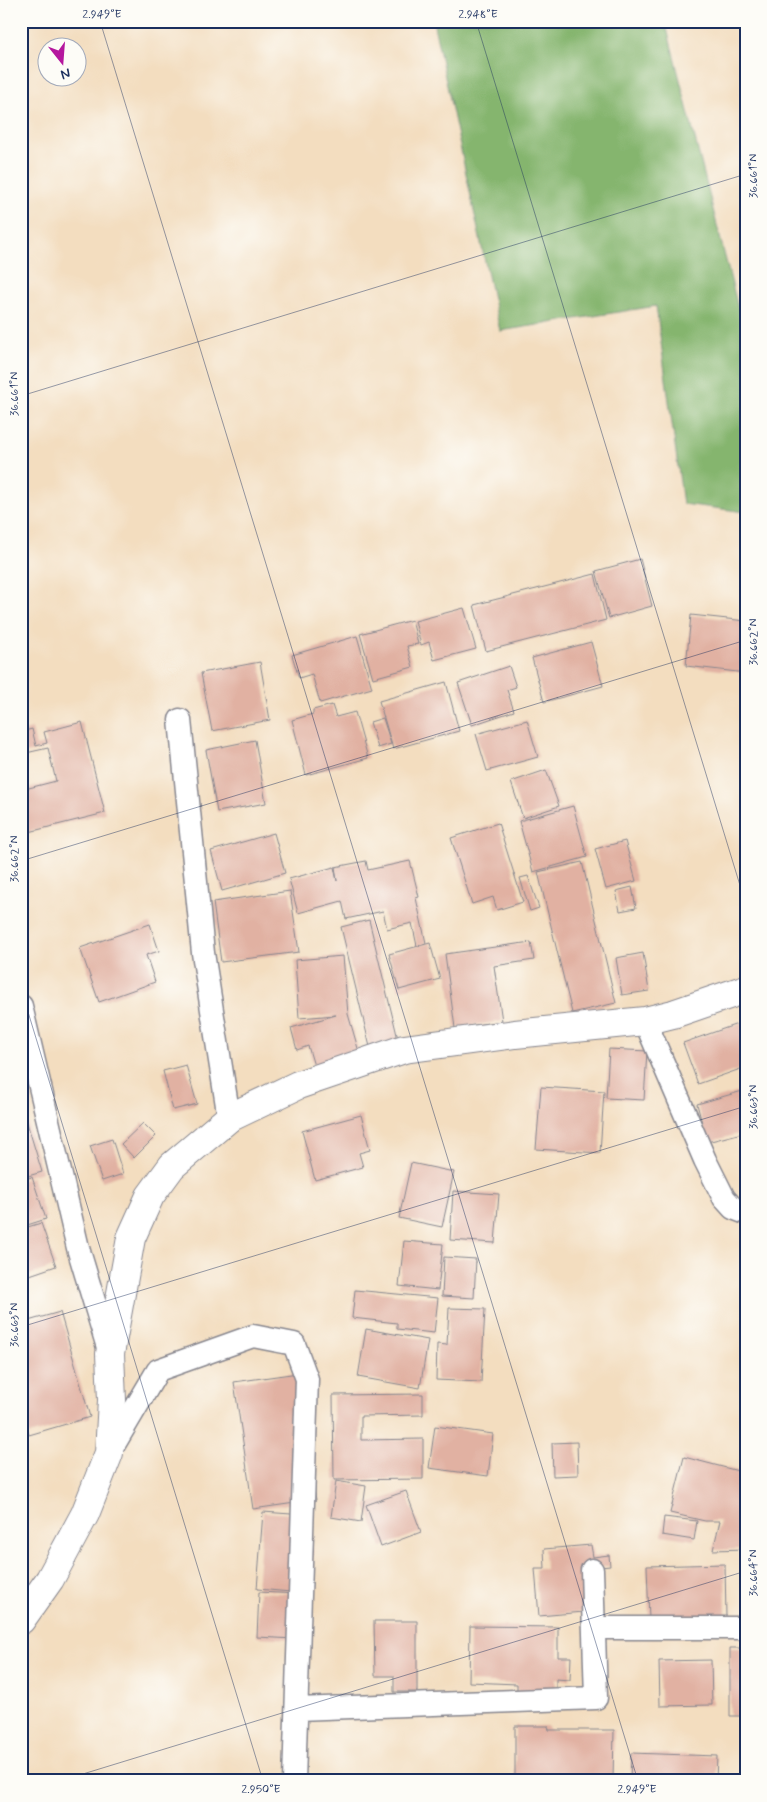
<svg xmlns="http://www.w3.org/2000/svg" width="767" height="1802" font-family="Mynerve,sans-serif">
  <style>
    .forest { fill: #85b56e; stroke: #507266 }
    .building { fill: #e1b1a2 }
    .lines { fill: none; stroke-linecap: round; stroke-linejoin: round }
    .street-casing { stroke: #87868e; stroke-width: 25 }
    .secondary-casing { stroke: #87868e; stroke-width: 30 }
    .street { stroke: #fff; stroke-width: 22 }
    .secondary { stroke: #fff; stroke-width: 28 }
    .ticks { fill: none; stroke: #1b2f5e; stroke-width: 1; stroke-opacity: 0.45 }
    .neatline { fill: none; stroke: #1b2f5e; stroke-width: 2 }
    .ticks-label { font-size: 12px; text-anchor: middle; fill: #1b2f5e }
  </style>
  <rect width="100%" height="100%" fill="#fdfcf7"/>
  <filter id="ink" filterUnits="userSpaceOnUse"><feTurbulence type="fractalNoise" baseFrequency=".02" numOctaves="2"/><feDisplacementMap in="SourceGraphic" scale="10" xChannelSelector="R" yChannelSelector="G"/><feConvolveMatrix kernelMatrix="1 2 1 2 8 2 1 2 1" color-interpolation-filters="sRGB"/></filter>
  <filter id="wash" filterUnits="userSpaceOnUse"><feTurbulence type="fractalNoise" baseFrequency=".0096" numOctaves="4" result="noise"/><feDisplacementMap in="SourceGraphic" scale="20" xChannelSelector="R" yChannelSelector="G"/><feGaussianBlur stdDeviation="1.12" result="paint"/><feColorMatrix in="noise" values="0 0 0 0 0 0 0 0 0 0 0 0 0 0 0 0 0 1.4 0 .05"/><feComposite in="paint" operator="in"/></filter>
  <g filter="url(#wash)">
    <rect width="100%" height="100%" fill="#f3ddbf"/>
    <path class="forest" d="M433,21H665L746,339V512L683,504L656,306L500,331Z"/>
    <g id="blocks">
      <path class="building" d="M640,559L652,606L609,618L596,571Z
        M595,574L606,620L486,651L474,605Z
        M464,608L476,649L434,660L429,642L421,645L415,621Z
        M691,615L746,621V673L686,666Z
        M412,620L418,644L407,646L413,667L373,678L360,634Z
        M357,636L372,688L320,703L312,674L299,678L292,655Z
        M591,642L603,686L544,702L532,658Z
        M260,662L270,720L212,731L201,673Z
        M509,666L516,687L507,690L514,711L472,725L458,683Z
        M446,682L459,731L393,749L379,701Z
        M332,705L336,717L355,712L368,758L306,775L292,720L313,714V710Z
        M383,718L391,744L378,748L370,722Z
        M527,720L538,757L487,771L476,734Z
        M82,722L105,813L21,834V790L56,781L48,748L26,753L21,732L32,729L36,746L47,743L44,732Z
        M255,740L266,803L217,812L206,750Z
        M546,770L559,806L523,818L511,782Z
        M573,806L587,857L533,872L519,821Z
        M498,823L523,902L497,910L493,897L472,904L451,838Z
        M274,833L285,873L222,891L211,851Z
        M625,841L636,881L606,889L595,849Z
        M366,861L368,870L410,861L419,897L416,898L426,943L417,946L412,923L387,929L383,911L346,919L342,901L298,913L289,879L334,867L337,881L335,867Z
        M582,862L616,1003L572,1013L538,872Z
        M528,876L539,908L530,911L520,878Z
        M632,887L636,908L620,911L616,891Z
        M290,891L299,952L221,962L213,902Z
        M369,920L398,1039L370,1047L341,927Z
        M150,924L159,951L146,955L155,982L99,1002L80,948Z
        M531,942L534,960L494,966L502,1021L455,1028L445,954Z
        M430,943L440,979L399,990L389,954Z
        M643,953L649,991L622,995L616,958Z
        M343,956L348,1014L359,1052L314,1066L308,1046L297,1050L291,1028L336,1015L299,1018L295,960Z
        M746,1021V1067L698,1084L683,1043Z
        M609,1049L647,1051L644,1100L606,1098Z
        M186,1065L197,1104L173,1110L163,1071Z
        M541,1087L604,1091L600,1153L536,1149Z
        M746,1090V1132L707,1142L697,1104Z
        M21,1103L42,1172L21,1178Z
        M361,1115L370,1150L359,1153L363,1167L315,1180L302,1131Z
        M143,1123L156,1136L134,1158L121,1144Z
        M112,1139L123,1174L102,1181L90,1146Z
        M411,1163L454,1172L442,1227L399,1218Z
        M32,1177L46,1219L21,1227V1180Z
        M453,1191L499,1194L495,1243L450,1240Z
        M41,1223L56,1266L21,1278V1229Z
        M404,1241L443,1244L438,1290L399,1286Z
        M444,1257L476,1259L474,1298L442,1296Z
        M355,1290L438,1298L434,1333L397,1329V1323L352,1318Z
        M449,1308L485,1309L481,1382L436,1380L437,1344L447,1345Z
        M60,1312L90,1417L29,1435L21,1409V1323Z
        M366,1329L428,1340L420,1388L358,1377Z
        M298,1373L316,1500L253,1509L234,1382Z
        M423,1394V1415L361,1416V1440L423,1439V1479L334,1480L333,1395Z
        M435,1426L493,1434L488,1476L429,1468Z
        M577,1442L578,1475L553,1476L552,1443Z
        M684,1457L746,1473V1499L743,1510H746V1549L713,1550L720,1521H705L670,1513Z
        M336,1481L366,1486L361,1522L331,1517Z
        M406,1491L421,1532L381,1547L366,1505Z
        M263,1512L305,1515L302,1548L313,1549L311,1581L291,1592L257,1589Z
        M664,1517L697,1521L694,1540L662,1535Z
        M591,1545L593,1557L609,1555L610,1566L591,1568L595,1611L539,1616L535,1569H545L544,1549Z
        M725,1564L726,1617L649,1619L647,1566Z
        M259,1592L298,1594L295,1639L257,1637Z
        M374,1621H417V1692H394V1676H375Z
        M470,1626L558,1627V1657H571L570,1680L556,1679V1704L517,1703V1684L469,1682Z
        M730,1648H746V1716H730Z
        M711,1660L712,1705L660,1706L659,1661Z
        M515,1726H548L549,1730H614L613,1779H607V1781H515Z
        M631,1753L717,1756L716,1781H630Z"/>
    </g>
  </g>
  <g filter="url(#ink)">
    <use href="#blocks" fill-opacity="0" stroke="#87868e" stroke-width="1"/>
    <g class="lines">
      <defs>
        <path id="street" d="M180,720L203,953L229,1118
          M21,1006L78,1248L110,1354
          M645,1021L705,1160L724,1198L733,1208L746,1213
          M109,1453L158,1370L253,1336L294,1344L307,1379L294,1781
          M594,1628H746
          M297,1709L596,1698L592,1570"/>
        <path id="secondary" d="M21,1620L50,1579L85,1514L109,1453L112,1400L110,1354L131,1238L150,1196L172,1166L229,1118L298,1085L404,1049L515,1034L645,1021L673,1014L746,989"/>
      </defs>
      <use href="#street" class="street-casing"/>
      <use href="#secondary" class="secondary-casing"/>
      <use href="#street" class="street"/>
      <use href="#secondary" class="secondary"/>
    </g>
  </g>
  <path class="ticks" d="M100,21L638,1781M476,21L746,905M21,396L746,174M21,861L746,640M21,989L263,1781M21,1327L746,1106M60,1781L746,1571"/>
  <rect width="767" height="1802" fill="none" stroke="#fdfcf7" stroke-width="55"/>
  <g transform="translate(62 62) rotate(163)"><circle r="24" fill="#fdfcf7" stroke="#a3aaba"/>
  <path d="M0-4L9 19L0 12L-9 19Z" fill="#b5179e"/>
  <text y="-8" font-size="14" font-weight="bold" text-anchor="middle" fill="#1b2f5e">N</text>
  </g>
  <rect x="28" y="28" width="712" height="1746" class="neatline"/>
  <g class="ticks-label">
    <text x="102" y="18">2.949°E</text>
    <text x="478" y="18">2.948°E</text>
    <text transform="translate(753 176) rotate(-90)" y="4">36.661°N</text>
    <text transform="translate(14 394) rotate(-90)" y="4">36.661°N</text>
    <text transform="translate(753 642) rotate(-90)" y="4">36.662°N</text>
    <text transform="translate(14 859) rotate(-90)" y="4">36.662°N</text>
    <text transform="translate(753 1107) rotate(-90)" y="4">36.663°N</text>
    <text transform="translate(14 1325) rotate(-90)" y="4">36.663°N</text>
    <text transform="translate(753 1573) rotate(-90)" y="4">36.664°N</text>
    <text x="261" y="1793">2.950°E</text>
    <text x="637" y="1793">2.949°E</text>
  </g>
</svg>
